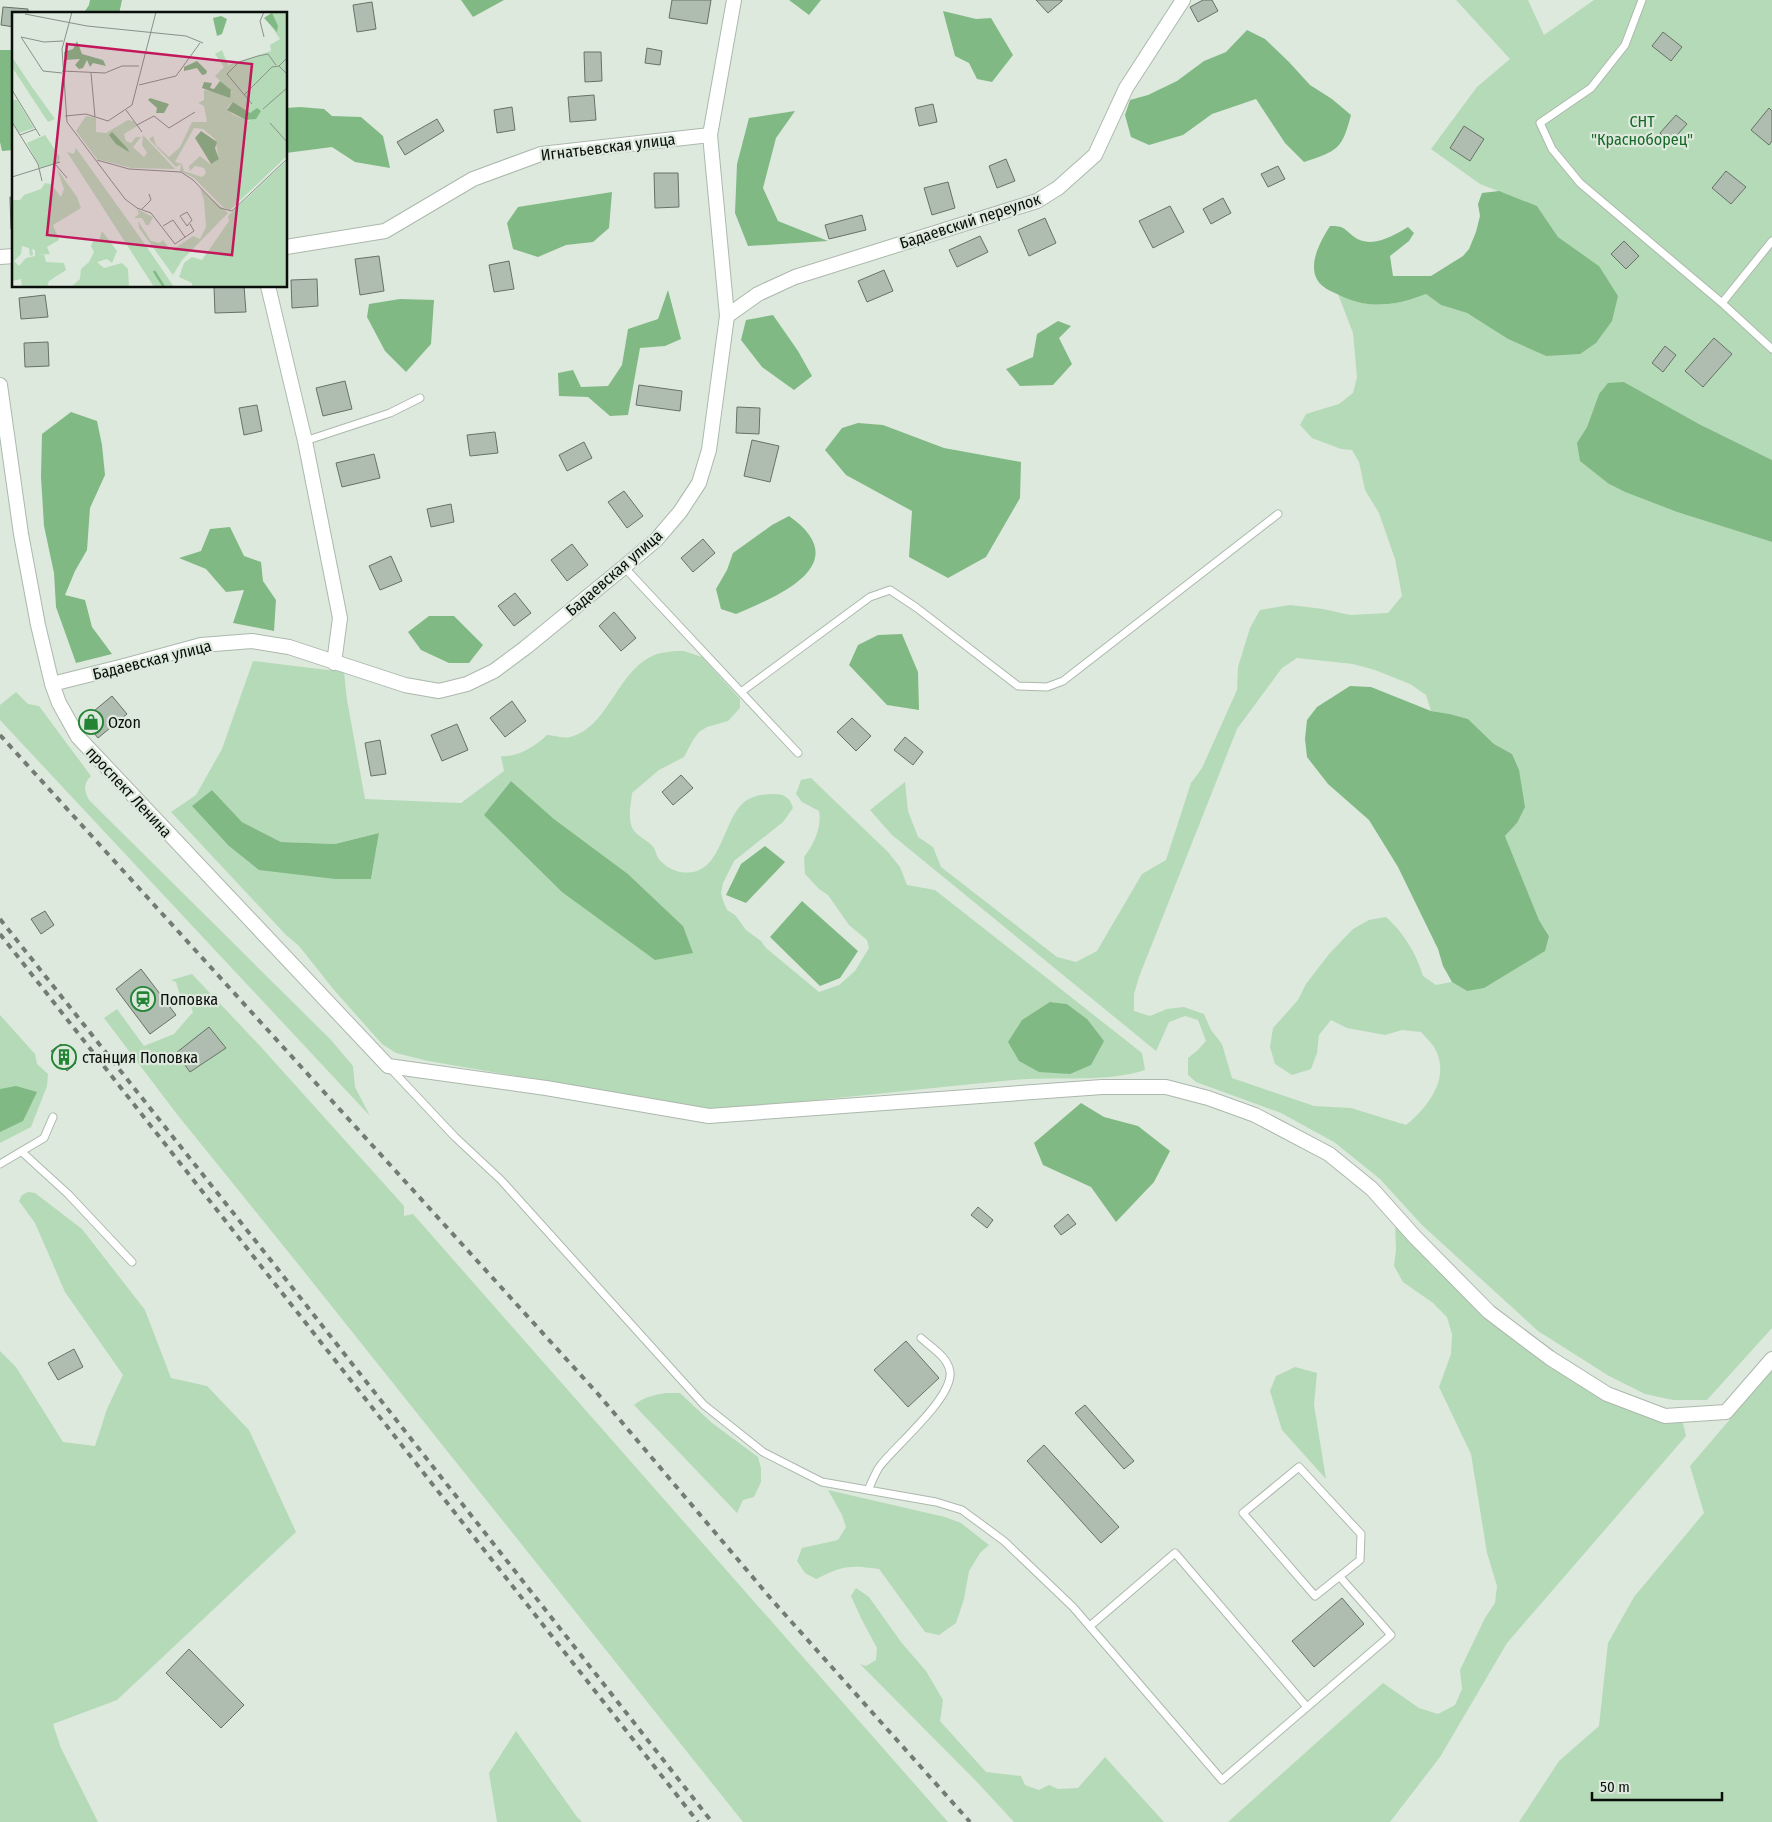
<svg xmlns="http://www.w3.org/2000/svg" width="1772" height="1822" font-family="'Fira Sans Condensed',sans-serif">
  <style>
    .green { fill: #b5dab7; fill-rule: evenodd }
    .water { fill: #80b984 }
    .building { fill: #afbcb0; stroke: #677267 }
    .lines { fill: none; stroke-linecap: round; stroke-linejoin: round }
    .lane-casing { stroke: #acb8ad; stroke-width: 9 }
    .street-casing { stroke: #acb8ad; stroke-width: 16 }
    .lane { stroke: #fff; stroke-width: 7 }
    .street { stroke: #fff; stroke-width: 14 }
    .rail { stroke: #737b73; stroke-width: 4; stroke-dasharray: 6 6; stroke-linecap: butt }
    .labels { text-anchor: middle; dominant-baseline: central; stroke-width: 4.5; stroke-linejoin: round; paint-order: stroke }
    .park-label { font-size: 16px; fill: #176928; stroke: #dde9dd }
    .street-label { font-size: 16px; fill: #0a0e0a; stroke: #dde9dd }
    .poi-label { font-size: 16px; fill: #0a0e0a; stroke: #dde9dd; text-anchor: start }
    .inset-river { fill: none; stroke: #80b984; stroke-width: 2.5 }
    .inset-road { fill: none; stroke: #899189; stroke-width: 1 }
    .view { fill: #c2185b; fill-opacity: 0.15; stroke: #c2185b; stroke-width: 2.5 }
    .inset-edge { fill: none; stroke: #0a0e0a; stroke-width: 2.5 }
  </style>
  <rect width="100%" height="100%" fill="#dde9dd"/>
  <path class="green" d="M1456,0H1528L1544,35L1594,0H1772V460L1699,424L1624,382L1599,394L1587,427L1578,443L1609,484L1625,492L1677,512L1772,542V1328L1707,1400H1673L1645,1394L1609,1376L1538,1331L1422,1225L1380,1179L1334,1142L1281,1113L1196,1082L1188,1075V1058L1198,1050L1206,1041L1198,1020L1185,1016L1169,1022L1156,1051L892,835L870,810L905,782L908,811L918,837L933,847L941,867L1057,957L1076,962L1097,951L1142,874L1166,860L1191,783L1202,768L1237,690L1238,667L1250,628L1260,610L1290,605L1323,609L1350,615L1388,613L1402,596L1395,559L1379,513L1365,490L1359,462L1352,450L1341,449L1312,438L1300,425L1306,414L1339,404L1353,393L1357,377L1353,333L1338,294C1367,310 1397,306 1426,294L1441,305L1467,313L1508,339L1546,356L1599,266L1558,237L1537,206L1480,184L1431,149L1477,87L1510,59ZM1297,658L1353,664L1375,670L1410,684L1426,695L1431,711L1450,714L1468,719L1494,744L1512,754L1517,823L1505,836L1539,920L1549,935L1467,991L1452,982L1436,985L1423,976C1416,953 1404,933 1386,917L1369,920L1353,929L1329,954L1306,984L1298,1000L1273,1028L1270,1047L1275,1064L1292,1075L1311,1069L1317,1053L1319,1035L1331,1020L1347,1028L1385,1035L1402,1030L1421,1032C1425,1037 1431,1042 1434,1047C1452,1077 1428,1107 1406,1125L1351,1108L1314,1106L1232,1078L1222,1044L1211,1030L1204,1014L1184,1007L1167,1009L1150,1016L1134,1011V994L1139,977L1237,729L1282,668Z
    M676,651H684L702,657L740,699V708L728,721L707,727L699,732L693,740L684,757L659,770L632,793C631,805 626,823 636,833C642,839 649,841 654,848C656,851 656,855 658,858C662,864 673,871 680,872C721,879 721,825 742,804C750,796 763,794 774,794C785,794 790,798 793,808L783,822L734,861L723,883L721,893L723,901L727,910L735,915L746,930L761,941L766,948L819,992L839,985L855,971L869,948L867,940L849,925L828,895L819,889L805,874L804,857C814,844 822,827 819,811L802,802L796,794L801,780L811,778L888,852L900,867L907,885L935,890L1142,1053L1145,1070C1104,1083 1056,1076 1013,1080C918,1089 824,1100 729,1109L705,1108L428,1061L396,1053L382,1044L334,990L299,946L286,935L171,812L196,795L222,749L253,661L344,672L347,700L365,799L461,803L504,771L501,756C516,758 536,746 547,735C554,735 564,739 570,737C610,727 617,668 657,654C663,652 670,652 676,651ZM511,781L554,819L628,874L683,926L485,815ZM212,790L242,822L281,842L335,844L379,833L371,879L192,806ZM1050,1002L1067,1004L1087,1019Z
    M16,692L28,704L39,706L91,776C83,784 84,791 89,800L331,1040L353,1066L355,1087L370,1116L0,720V705Z
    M192,974L261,1047L404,1206V1216L413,1214L948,1822H743L302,1269L176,1113L104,1018L117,1009L144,1046L174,1034L193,1012L191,1007L199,1000L196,996L182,1002L176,982L171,980Z
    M0,1015L35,1054L37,1064L48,1074L47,1086L31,1127L0,1143Z
    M28,1192L35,1193L82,1229L145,1310L171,1378L207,1386L249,1430L296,1532L117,1700L53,1724L61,1748L98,1822H0V1351L16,1367L63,1442L95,1446L107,1409L123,1375L65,1292L35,1223L19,1201L22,1195Z
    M1395,1223L1432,1266L1566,1376L1677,1415L1683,1423L1686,1436L1507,1643L1440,1757L1390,1822H1228L1383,1683L1419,1708L1438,1714L1455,1705L1462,1689L1460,1670L1485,1618L1495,1603L1497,1586L1487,1553L1471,1454L1439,1387L1451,1354L1452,1334L1447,1317L1433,1303L1403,1282L1394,1266L1396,1249Z
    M1295,1367L1317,1373L1314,1405L1326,1479L1282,1430L1270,1391L1276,1376Z
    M1772,1370V1822H1519L1559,1761L1599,1726L1608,1643L1634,1597L1704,1513L1690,1466Z
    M666,1393H680L712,1423L758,1457L761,1468V1482L754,1497L743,1500L737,1513L634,1405C644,1397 654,1395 666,1393Z
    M828,1490L945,1517L961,1523L989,1545L980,1553L969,1571L964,1599L956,1623L939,1635L925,1632L879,1569C849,1565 844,1565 816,1579L805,1573L797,1561L802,1548L838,1540L846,1527L842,1515Z
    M856,1588L869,1597L901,1642L926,1671L943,1700L940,1721L986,1772L1021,1776L1025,1785L1039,1790L1049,1785L1058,1789L1078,1788L1105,1757L1164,1822H1014L977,1782L860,1664L866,1666L876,1660L877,1648L862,1620L851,1596Z
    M516,1731L577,1817L582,1822H497L489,1773Z"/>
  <path class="water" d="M90,0H122L119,14H83L89,5Z
    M461,0H504L473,17Z
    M789,0H821L809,15Z
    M943,11L976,19L991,18L1013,55L992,82L977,79L969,63L955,56Z
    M1247,30L1265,39L1289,62L1310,85L1332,99L1351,115C1342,149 1338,151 1304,162L1285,143L1256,99L1212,114L1183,135L1149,145L1131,137L1125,115L1130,100L1148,95L1177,81L1204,61L1226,52Z
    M0,50H14V150L2,151L0,142Z
    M300,107L324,109L332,116L361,117L383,136L390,168L355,162L332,147L286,153V108Z
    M795,111L776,138L763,188L778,221L828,241L748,246L735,213L737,164L749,118Z
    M1499,191L1537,206L1558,237L1599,266L1618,296L1612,321L1596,343L1580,354L1546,356L1508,339L1467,313L1441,305L1426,294C1396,306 1367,310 1337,294C1330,291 1322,287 1318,281C1307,265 1321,240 1330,226C1344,226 1343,228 1353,236C1370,250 1393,236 1408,227L1414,233L1409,241L1390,256L1393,276H1431L1463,256L1469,249L1476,232L1480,216L1478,204L1482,193Z
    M612,192L609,228L593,242L566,245L538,257L513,249L507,223L518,207Z
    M668,290L681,339L665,346L640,348L628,415L610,416L588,397L559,396L558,373L573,370L581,387L608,386L622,365L628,329L658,319Z
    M400,299L434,300L431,344L406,372L385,351L367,317L369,304Z
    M773,315L798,351L812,376L794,390L762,367L741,340L746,320Z
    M1058,321L1071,326L1059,338L1072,364L1053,385L1020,386L1006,369L1033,357L1037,334Z
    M1624,382L1699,424L1772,460V542L1677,512L1625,492L1609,484L1580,461L1577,443L1587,427L1599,394L1608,383Z
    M71,412L97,421L102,445L105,475L90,508L87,550L75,571L65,595L85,600L92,627L112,654L76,663L56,607L54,573L44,526L41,477L42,434Z
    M858,423L883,425L944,448L1021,462L1020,498L986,557L948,578L909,557L912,511L846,475L825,450L842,428Z
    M789,516C857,564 778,596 736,614L721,609L716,589L727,570L733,553L772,525Z
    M230,527L244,556L261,562L263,581L276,600L274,631L233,623L244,590L226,592L206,569L179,558L201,551L210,529Z
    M429,616H454L483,645L469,663H449L421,650L408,632Z
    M902,634L918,672L919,710L887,705L849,665L858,645L878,635Z
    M1350,686L1371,687L1431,711L1450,714L1468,719L1494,744L1512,754L1519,770L1525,807L1517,823L1505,836L1539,920L1549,936L1545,951L1484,988L1467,991L1452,982L1443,966L1438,949L1398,867L1369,820L1328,784L1307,757L1305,739L1307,720L1317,707Z
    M511,781L554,819L628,874L683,926L693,953L655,960L562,892L484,815Z
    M212,790L242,822L281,842L335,844L379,833L371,879H335L259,870L229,846L192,806Z
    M765,846L785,862L746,903L726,895L741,864Z
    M802,901L858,951L840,978L820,986L770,937Z
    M1050,1002L1067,1004L1087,1019L1104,1041L1091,1065L1070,1074L1039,1072L1019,1061L1008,1042L1022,1020Z
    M16,1086L37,1092L23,1121L0,1132V1089Z
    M1081,1103L1104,1117L1138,1126L1170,1151L1154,1182L1116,1222L1091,1187L1043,1165L1034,1143Z"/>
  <path class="building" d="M672,0H711L707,24L669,18Z
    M1036,0H1062V1L1048,13Z
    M1203,0H1212L1218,11L1198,22L1190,7Z
    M372,2L376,29L357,32L353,5Z
    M3,7L28,9V14H14V27L1,25Z
    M1663,32L1682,47L1671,61L1652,46Z
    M647,48L662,51L660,65L645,63Z
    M584,52H601L602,81L585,82Z
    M594,95L596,120L570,122L568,97Z
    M933,104L937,122L919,126L915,108Z
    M512,107L515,130L497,133L494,110Z
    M1769,108L1772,111V141L1769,145L1751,130Z
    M1676,115L1687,124L1670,143L1660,133Z
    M437,119L444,131L405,155L397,142Z
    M1464,126L1484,139L1470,161L1450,148Z
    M1006,159L1015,181L997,188L989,166Z
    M1278,166L1285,179L1268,187L1261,174Z
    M1726,171L1746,187L1731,204L1712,188Z
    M654,173H678L679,207L655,208Z
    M948,182L955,208L932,215L924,188Z
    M10,197H14V229H11Z
    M1223,198L1231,213L1211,224L1203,209Z
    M1170,206L1184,232L1153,248L1139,221Z
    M862,215L866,230L829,239L825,225Z
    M1045,218L1056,243L1029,256L1018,230Z
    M980,236L988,252L957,267L949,250Z
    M1624,241L1639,256L1626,269L1611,254Z
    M379,256L384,291L360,295L355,259Z
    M509,261L514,289L494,292L489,265Z
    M884,270L893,291L867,302L858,281Z
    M317,279L318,306L292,308L291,280Z
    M244,286L246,312L215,313L214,287Z
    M45,295L48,317L21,319L19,298Z
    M1714,338L1732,354L1703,387L1685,371Z
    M48,342L49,366L25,367L24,343Z
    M1665,346L1676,355L1663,372L1652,363Z
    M345,381L352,409L323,416L316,388Z
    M639,385L682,391L680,411L636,405Z
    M257,405L262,431L244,435L239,408Z
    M737,407L760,408L759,434L736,433Z
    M495,432L498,453L470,456L467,435Z
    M752,440L779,446L770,482L744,476Z
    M584,442L592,458L567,471L559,455Z
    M374,454L380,478L342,487L336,463Z
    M624,491L643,516L627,528L608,502Z
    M451,504L454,522L431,527L427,509Z
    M703,539L715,553L693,572L681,558Z
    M572,544L588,565L567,581L551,560Z
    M391,556L402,581L380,590L369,566Z
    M515,593L531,613L514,626L498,606Z
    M614,612L636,638L621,651L599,626Z
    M112,696L127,714L98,738L83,720Z
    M512,701L526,721L505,737L490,718Z
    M852,718L871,736L856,751L837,732Z
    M457,724L468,750L442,761L431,735Z
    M905,737L923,752L913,765L894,750Z
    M380,740L386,774L371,776L365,743Z
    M681,775L693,788L673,805L662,792Z
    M45,911L54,925L41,934L31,919Z
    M141,969L176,1015L150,1034L116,989Z
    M209,1027L226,1048L190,1072L176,1053Z
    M61,1044L76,1063L67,1071L51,1051Z
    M978,1207L993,1220L987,1228L971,1215Z
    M1068,1214L1076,1224L1061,1235L1054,1226Z
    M906,1341L939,1378L908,1407L874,1370Z
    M74,1349L83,1367L58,1380L48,1363Z
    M1085,1405L1134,1461L1124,1469L1075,1413Z
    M1044,1445L1119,1527L1101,1543L1027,1461Z
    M1342,1598L1364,1624L1314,1667L1292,1641Z
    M189,1649L244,1705L221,1728L166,1673Z"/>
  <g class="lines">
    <defs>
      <path id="lane" d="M1642,0L1625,45L1591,88L1540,123L1552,149L1580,183L1722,303L1772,349
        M1722,303L1772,241
        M305,441L390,413L420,398
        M624,567L798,753
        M741,692L870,597L890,590L917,608L1018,686L1047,687L1063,681L1278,514
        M390,1068L455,1137L501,1180L704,1405L763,1452L822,1482L936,1502L962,1510L1004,1541L1073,1607L1222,1780L1391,1635L1340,1577
        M22,1152L68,1194L132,1262
        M0,1164L44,1138L53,1117
        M1299,1467L1361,1534L1360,1560L1315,1596L1243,1513Z
        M868,1490C872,1482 875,1473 880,1466C895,1446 953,1398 950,1372C948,1357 932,1348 921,1338
        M1090,1626L1175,1553L1307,1707"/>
      <path id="street" d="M286,247L385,231L473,179L541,154L710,135
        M0,257L14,256
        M268,286L305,441L340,618L334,663
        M727,316L758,294L795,277L1037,201L1058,188L1095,155L1126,88L1183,0
        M0,385L21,534L38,625L52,684L59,703L78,737L388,1066L546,1088L709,1116L1102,1087H1166L1208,1098L1255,1115L1329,1154L1372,1189L1414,1236L1489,1312L1550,1358L1607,1394L1665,1416L1726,1412L1772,1359
        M52,684L128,665L201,645L252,641L289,647L405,685L439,691L467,684L494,671L525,648L624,567L656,540L680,512L699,483L709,450L727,316L710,135L734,0"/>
    </defs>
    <use href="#lane" class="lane-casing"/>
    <use href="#street" class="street-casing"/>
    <use href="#lane" class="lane"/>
    <use href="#street" class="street"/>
    <path class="rail" d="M0,735L598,1394L772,1600L970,1822
      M0,919L273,1263L712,1822
      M0,934L698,1822"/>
  </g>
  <defs>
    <symbol id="shop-ring" viewBox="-11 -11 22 22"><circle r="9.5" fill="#dde9dd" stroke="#248436" stroke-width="1.5"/><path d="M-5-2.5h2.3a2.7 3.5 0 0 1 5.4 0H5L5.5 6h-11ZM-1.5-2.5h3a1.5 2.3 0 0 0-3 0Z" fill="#248436"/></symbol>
    <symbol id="station-ring" viewBox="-11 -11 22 22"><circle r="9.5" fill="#dde9dd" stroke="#248436" stroke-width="1.5"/><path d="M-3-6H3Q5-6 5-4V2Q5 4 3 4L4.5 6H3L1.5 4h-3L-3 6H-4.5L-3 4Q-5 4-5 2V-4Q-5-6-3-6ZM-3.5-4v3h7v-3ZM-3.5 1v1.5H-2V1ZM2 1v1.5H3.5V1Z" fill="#248436"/></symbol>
    <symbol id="building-ring" viewBox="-11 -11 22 22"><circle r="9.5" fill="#dde9dd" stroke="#248436" stroke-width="1.5"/><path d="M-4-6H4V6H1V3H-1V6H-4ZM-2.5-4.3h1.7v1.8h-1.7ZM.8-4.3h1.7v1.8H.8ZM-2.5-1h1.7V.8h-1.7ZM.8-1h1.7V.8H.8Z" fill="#248436"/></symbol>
  </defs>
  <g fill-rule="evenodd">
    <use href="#shop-ring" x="77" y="708" width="28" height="28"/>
    <use href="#station-ring" x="129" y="985" width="28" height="28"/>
    <use href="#building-ring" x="50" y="1043" width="28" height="28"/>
  </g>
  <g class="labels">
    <g class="park-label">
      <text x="1642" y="121">СНТ<tspan x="1642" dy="18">"Красноборец"</tspan></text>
    </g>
    <g class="street-label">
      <text transform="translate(608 147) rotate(-7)">Игнатьевская улица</text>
      <text transform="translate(970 221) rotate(-18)">Бадаевский переулок</text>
      <text transform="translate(614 573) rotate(-41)">Бадаевская улица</text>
      <text transform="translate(152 660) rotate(-14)">Бадаевская улица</text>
      <text transform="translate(129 792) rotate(47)">проспект Ленина</text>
    </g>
    <g class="poi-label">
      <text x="108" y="722">Ozon</text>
      <text x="160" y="999">Поповка</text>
      <text x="82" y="1057">станция Поповка</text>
    </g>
  </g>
  <g transform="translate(12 12)">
    <rect width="275" height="275" fill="#dde9dd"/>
    <path d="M261,0H275V144L218,198L212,196L182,166L168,159L169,152L164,155L137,127L141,124L144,133L157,145L168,135L180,110H195L192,94L186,91L192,88V78L221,81L203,64L212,55L203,42L210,38L216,53L259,39L258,33L268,27L253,5ZM221,90L238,101L249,98L245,105L236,109L220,102L215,96ZM182,116L191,117L203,127L207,147L198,152L188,144L177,154L178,159L183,154L192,156L194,161L190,165L172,159L170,152L163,150ZM0,45L20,75L43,107L36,110L0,55ZM0,88H5L22,116L7,121L0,109ZM74,104L84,106V120L94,121L116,108L121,109L125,114L112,122L114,129L119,131L124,125H129L121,135L132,145L135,141L130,133L131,123L163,157L119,156L85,147L64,119ZM33,123L48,145L46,151L28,156L15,131ZM64,136L130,228L162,275H142L55,140L62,142ZM275,148V275H174L180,274V271L167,265L172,251L180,245L190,248L217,209L216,204ZM45,157L65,185L69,196L41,213L47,228L35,235L38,242L26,243L32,242L34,250L52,251L54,258L37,269L35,275H10L9,267L0,269V188H8L12,183L29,177L33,171L39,172L49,185L52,177ZM10,234L17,236L18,244L21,243L20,237L23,238V244L14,246L7,254L2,249L9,242ZM188,176L216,201L170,248L161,263L127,216L126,209L139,229L148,231L151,228L159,239L181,224L188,227L194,215L192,188ZM125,197L141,205L137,213H134L130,206H122L127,202ZM90,219L105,239L100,251L95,247L85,250L92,256L110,251L116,257L117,275H59L68,267L69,257L77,250L82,240L79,234L81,229H87Z" fill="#b5dab7" fill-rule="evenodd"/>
    <path d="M260,1L266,14L265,20L252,6ZM209,4L215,7L210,22L205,24L201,6ZM65,29L70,42L91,48L94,54L81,51L78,55L75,48L71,56L67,57L63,53L68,47L53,48L52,40L61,37ZM185,49L195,59L194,62L190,63L185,56L172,59V55ZM208,69L219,78L218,86L190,76L192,70L200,71L198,76L202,77ZM138,86L157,92L152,101H144L145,96L136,88ZM221,90L238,101L245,96L249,99L244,107L234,108L215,98ZM189,119L205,130L203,136L207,147L199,152L183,126ZM100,120L116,137L117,140L104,132L97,123Z" fill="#80b984"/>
    <path class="inset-river" d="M142,259L152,275"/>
    <path class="inset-road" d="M60,0L50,37L55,110L113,187L125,196L139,201L163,232L182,219L178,212M252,0L248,9L252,25M13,2L75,14L174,24L191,31M275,46L267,54L275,62M50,59L93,61L110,54H127M50,61L31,59L9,25L32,30L51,29M79,61L83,105M127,73L164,64L188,31M0,78L28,124M232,83L260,55L267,54M240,92L215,62L227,50L246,44L256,42L264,53M251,97L275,76M114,98L130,120M53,104L74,102L96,109L120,93L144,0M0,110L26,152L30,169M258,111L275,130M125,113L142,104L157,116L183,100M8,123L24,117M85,148L117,157L169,160L181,168L208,196L220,199L275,147M44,153L55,166M0,165L48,150M129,198L139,188L137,182M175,200L180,208L175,214L168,204ZM151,214L161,208L173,225"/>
    <path class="view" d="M55,32L240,52L220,243L35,223Z"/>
    <rect width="275" height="275" class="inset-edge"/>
  </g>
  <path d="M1592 1792v8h130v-8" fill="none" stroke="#0a0e0a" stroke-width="2.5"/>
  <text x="1600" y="1792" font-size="15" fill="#0a0e0a" stroke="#dde9dd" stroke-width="4" paint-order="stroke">50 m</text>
</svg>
